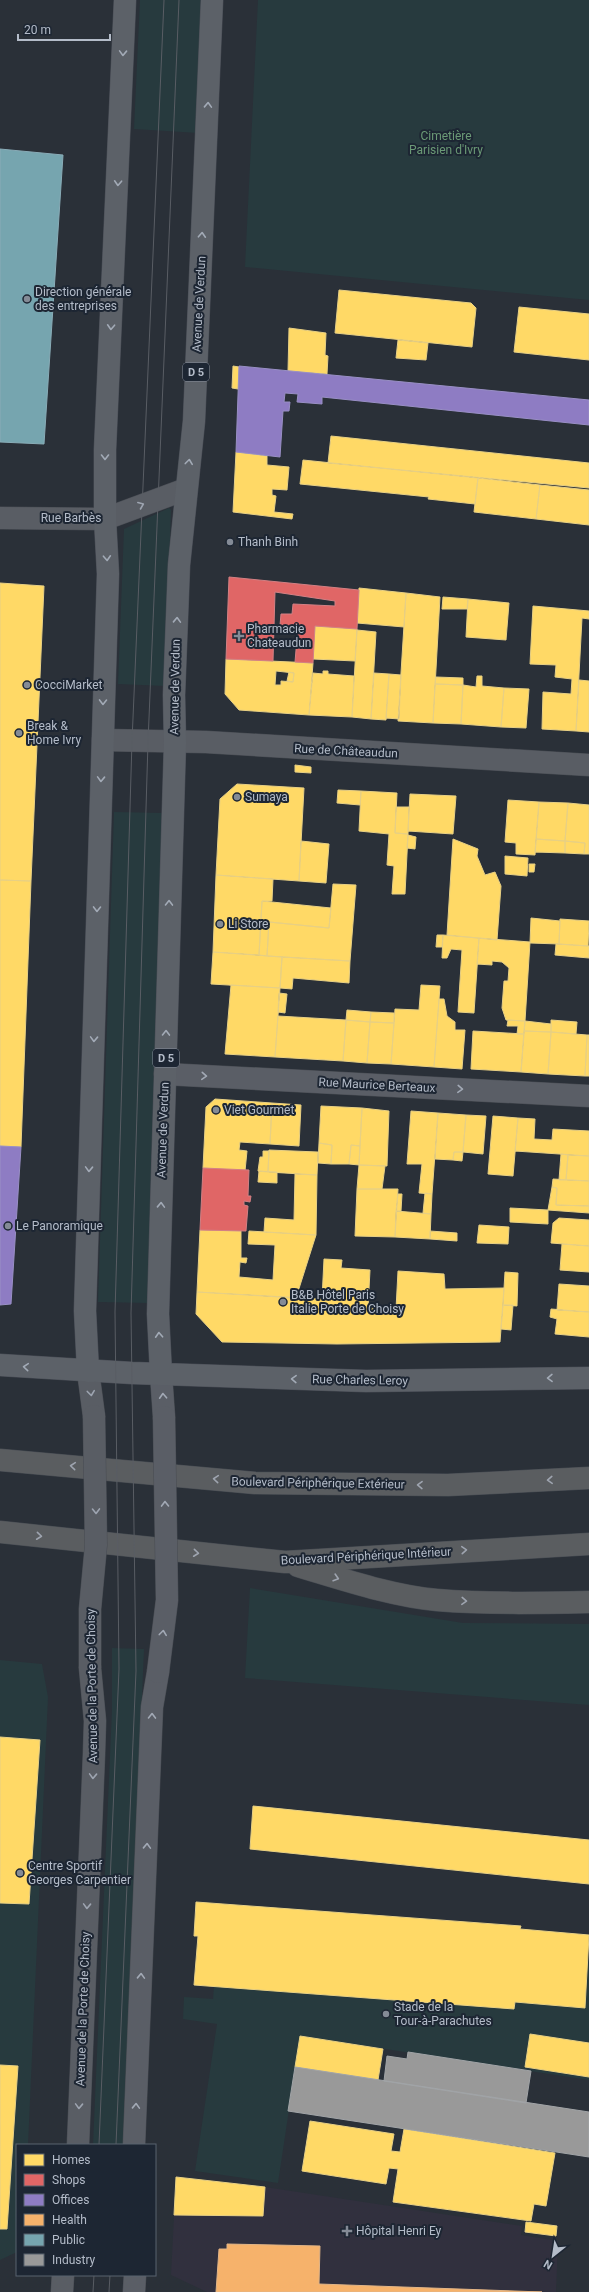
<svg xmlns="http://www.w3.org/2000/svg" width="589" height="2292" font-family="Roboto,sans-serif">
  <style>
    .medical { fill: #31303e }
    .green { fill: #273a3e }
    .homes { fill: #ffd966; stroke: #e8d084; fill-rule: evenodd }
    .shops { fill: #e06666; stroke: #d38084 }
    .offices { fill: #8e7cc3; stroke: #998fc5 }
    .health { fill: #f6b26b; stroke: #e2b587 }
    .public { fill: #76a5af; stroke: #89acb7 }
    .industry { fill: #999; stroke: #a1a4a7 }
    .lines { fill: none; stroke-linecap: round; stroke-linejoin: round }
    .street-casing { stroke: #484c53; stroke-width: 23 }
    .secondary-casing { stroke: #484c53; stroke-width: 23 }
    .primary-casing { stroke: #484c55; stroke-width: 23 }
    .highway-casing { stroke: #474c53; stroke-width: 23 }
    .street { stroke: #5a5e66; stroke-width: 22 }
    .secondary { stroke: #595d64; stroke-width: 22 }
    .primary { stroke: #5c6168; stroke-width: 22 }
    .highway { stroke: #5a5d60; stroke-width: 22 }
    .tram { stroke: #595d64; stroke-width: 1 }
    .street-bridge-casing { stroke: #484c53; stroke-width: 23; stroke-linecap: butt }
    .secondary-bridge-casing { stroke: #484c53; stroke-width: 23; stroke-linecap: butt }
    .street-bridge { stroke: #5a5e66; stroke-width: 22 }
    .secondary-bridge { stroke: #595d64; stroke-width: 22 }
    .oneway { stroke: #a2aab6 }
    .oneway2 { stroke: #9da4b0 }
    .oneway3 { stroke: #a2a9b5 }
    .oneway4 { stroke: #9ea4af }
    .poi-dot { fill: #848b96; stroke: #1d2633; stroke-width: 1.5 }
    .labels { text-anchor: middle; dominant-baseline: central; stroke-width: 4; stroke-linejoin: round; paint-order: stroke }
    .shield { fill: #1d2633; stroke: #878f9c; stroke-width: 1 }
    .shield-label { font-size: 11px; font-weight: bold; fill: #b4bcc9 }
    .park-label { font-size: 12px; fill: #6b9a76; stroke: #1d2633 }
    .poi-label { font-size: 12px; fill: #b4bcc9; stroke: #1d2633; text-anchor: start }
    .street-label { font-size: 12px; fill: #b4bcc9; stroke: #1d2633 }
  </style>
  <rect width="100%" height="100%" fill="#2a3038"/>
  <path class="medical" d="M176,2177L265,2187L522,2226L521,2235L558,2241L556,2292H207L171,2275Z"/>
  <path class="green" d="M140,0H204L198,133L134,129Z
    M258,0H589V300L245,267Z
    M169,508L171,510L165,686L118,684L124,529Z
    M114,812L163,813L149,1303L98,1302Z
    M250,1588L463,1623L589,1624V1705L245,1678Z
    M112,1648L144,1649L123,2145H93L112,1710Z
    M0,1660L42,1664L48,1697L28,2145H17V2252L0,2260Z
    M589,1952V2080L300,2036L278,2183L195,2171L217,2024L183,2019L184,1997L213,1999L214,1986L514,2009L515,2002L585,2008Z"/>
  <path class="homes" d="M339,290L471,303L476,308L472,347L335,333Z
    M519,307L589,314V360L514,352Z
    M289,328L326,333L325,355L328,356L327,374L288,371Z
    M398,340L428,343L426,360L396,358Z
    M233,366L239,367L238,389L232,388Z
    M331,436L589,463V488L328,463Z
    M236,452L267,456V465L289,467L287,490L272,489V495L276,496L274,512L293,514L292,519L233,512Z
    M303,460L478,478L475,504L428,499L429,497L300,484Z
    M478,478L540,485L536,519L474,512Z
    M540,485L589,490V525L536,519Z
    M0,583L44,586L31,881L0,880Z
    M359,588L406,593L404,627L357,623Z
    M406,593L440,597L433,723L398,721Z
    M443,597L468,599L467,609H442Z
    M468,599L509,603L506,640L466,637Z
    M533,606L589,611V619L582,618L576,731L542,729L543,692L571,694L572,679L555,677L556,665L530,664Z
    M315,626L357,629L355,661L313,659Z
    M357,630L376,632L371,719L352,717Z
    M226,659L313,663L309,715L239,710L225,694ZM276,671L294,673L293,682L281,681V685H275Z
    M323,671H328V674L354,676L352,717L309,715L313,673L323,674Z
    M289,672L294,673L293,682L287,681Z
    M374,673L389,674L386,720L371,719Z
    M389,674L401,675L399,719L386,718Z
    M477,676H482V686L504,688L501,727L461,724L463,685L476,687Z
    M436,677L463,678V685L435,684Z
    M579,680L589,681V732L576,731Z
    M435,684L463,685L461,724L433,723Z
    M504,688L529,689L526,728L501,727Z
    M295,765L311,767V773L295,772Z
    M237,784L304,788L299,881L216,875L220,799Z
    M338,790L361,791L360,805L337,803Z
    M361,791L397,793L395,833L408,834L405,894H392L394,866L387,865L389,834L359,831Z
    M410,794L456,796L453,834L408,831Z
    M508,800L539,802L535,855L516,854V843L505,842Z
    M539,802L568,803L565,841L536,839Z
    M568,803L589,805V854H584L585,843L565,841Z
    M396,807H409L408,834L395,833Z
    M408,835L416,837L415,849L407,848Z
    M453,839L478,849L477,856L485,875L495,872L501,886L497,940L447,935Z
    M536,839L565,841V853L535,852Z
    M301,841L329,844L326,883L299,881Z
    M565,841L585,843L584,854L565,853Z
    M505,856L528,858L527,876L505,874Z
    M529,864H535L534,872H529Z
    M216,875L273,879L272,901H262L259,955L213,952Z
    M0,880L31,881L21,1147L0,1146Z
    M333,884L356,885L350,961L267,956L269,922L329,928Z
    M262,901L331,908L329,928L269,922L267,956L259,955Z
    M531,918L560,921L559,944L530,943Z
    M560,919L589,921L588,946L559,944Z
    M437,935H443L442,947H436Z
    M443,935L479,938L474,1013L458,1012L462,950L451,949L447,958H442Z
    M479,938L530,942L525,1021L506,1020L502,1008L504,981H508L509,968L502,962L492,961V965L477,964Z
    M556,944L589,946V958L555,955Z
    M213,952L282,957L280,988L211,984Z
    M282,957L350,961L349,983L293,978L292,989L280,988Z
    M231,985L280,988L275,1057L225,1054Z
    M421,985L440,986L434,1067L391,1064L395,1009L419,1010Z
    M279,993L287,994L285,1013L278,1012Z
    M439,999H444L447,1016L455,1022V1030H465L462,1069L434,1067Z
    M347,1010L371,1012L370,1022L346,1020Z
    M371,1012L394,1013V1023L370,1022Z
    M278,1016L346,1020L343,1061L275,1057Z
    M346,1020L370,1022L367,1063L343,1061Z
    M508,1020L525,1021L524,1034H517L518,1026H507Z
    M551,1020L577,1022L576,1034L551,1032Z
    M525,1021L551,1024V1032L524,1031Z
    M370,1022L394,1023L391,1064L367,1063Z
    M473,1031L524,1034L521,1072L471,1069Z
    M524,1031L551,1032L548,1074L521,1072Z
    M551,1032L587,1035L585,1076L548,1074Z
    M587,1035H589V1076H585Z
    M215,1099L272,1103L270,1144L240,1142L239,1150L247,1151L245,1171L203,1168L206,1107Z
    M272,1103L301,1105L299,1146L270,1144Z
    M321,1106L362,1108L360,1146L351,1145L349,1164H331L332,1145L319,1143Z
    M362,1108L389,1111L387,1166L359,1165Z
    M411,1111L438,1113L432,1194L419,1193L422,1164H407Z
    M438,1113L466,1115L463,1152H454L453,1160L435,1159Z
    M466,1115L486,1116L483,1154L463,1152Z
    M493,1116L518,1118L513,1176L488,1174Z
    M518,1118L535,1119L534,1139L552,1140L553,1129L589,1131V1156L515,1151Z
    M319,1143L332,1145L331,1164L318,1163Z
    M351,1145L360,1146L359,1165L349,1164Z
    M269,1150L318,1152L317,1175L268,1172Z
    M263,1151H269L268,1172L258,1171L260,1157H263Z
    M454,1152H463L462,1161L453,1160Z
    M561,1154L568,1155L566,1180H559Z
    M568,1155L589,1156V1181L566,1180Z
    M359,1165L385,1166L382,1189H357Z
    M259,1171L277,1172V1183L258,1182Z
    M295,1174L317,1175L316,1235L264,1232L265,1218L294,1220Z
    M553,1179L589,1181V1206L556,1205L557,1188L552,1187Z
    M552,1187L557,1188L556,1205L589,1206V1213L548,1210Z
    M357,1189H398L395,1237L355,1236Z
    M425,1193L432,1194L431,1214L423,1213Z
    M398,1194H402L401,1211H396Z
    M510,1208L548,1210V1224L510,1222Z
    M396,1211L431,1214L430,1239L395,1237Z
    M559,1218L589,1220V1246L551,1243L553,1223Z
    M479,1225L509,1227L508,1244L477,1243Z
    M200,1230L241,1231V1258H247L246,1263L240,1262L239,1277L273,1280L275,1245L248,1244L249,1231L316,1235L296,1298L197,1292Z
    M430,1231L457,1233V1241L430,1239Z
    M562,1244L589,1246V1272L560,1270Z
    M324,1259L342,1260L341,1268L370,1270L368,1308L396,1309L398,1271L444,1274L445,1289L504,1288L500,1342L337,1344L222,1342L196,1314L197,1292L322,1299Z
    M505,1272L518,1273L517,1306L503,1305Z
    M559,1284L589,1286V1312L557,1310Z
    M503,1305H513L511,1330L501,1329Z
    M551,1309L589,1312V1337L555,1334L557,1319L550,1317Z
    M0,1737L40,1740L29,1904L0,1903Z
    M253,1806L589,1840V1884L250,1849Z
    M196,1902L521,1926L520,1929L589,1935L585,2008L515,2002L514,2009L194,1985L198,1936H194Z
    M530,2034L589,2043V2077L525,2067Z
    M300,2036L383,2049L378,2080L295,2067Z
    M0,2065L18,2066L7,2229H0Z
    M310,2121L394,2134L391,2151L400,2152L404,2129L555,2153L546,2206L534,2204L531,2221L393,2202L398,2169L389,2168L386,2184L302,2171Z
    M176,2177L265,2187L263,2216L174,2215Z
    M526,2222L557,2226L556,2236L525,2232Z"/>
  <path class="shops" d="M229,577L359,590L357,629L315,626L313,663L295,662L298,626L280,625L281,614H292L293,604L335,606V601L275,592L273,661L226,659Z
    M203,1168L249,1170L248,1196H251L250,1202L244,1201V1205L248,1206L246,1231L200,1230Z"/>
  <path class="offices" d="M239,366L589,400V425L322,397V404L297,402L298,394L285,393L284,402H290L289,411H283L280,457L236,452Z
    M0,1146L21,1147L11,1304L0,1305Z"/>
  <path class="health" d="M227,2244L320,2246L319,2284L542,2292H216L219,2249H227Z"/>
  <path class="public" d="M0,149L63,155L44,444L0,442Z"/>
  <path class="industry" d="M408,2052L531,2071L526,2103L384,2081L387,2056L407,2059Z
    M295,2067L589,2112V2157L288,2111Z"/>
  <g class="lines">
    <defs>
      <path id="street" d="M165,1074L589,1096
        M161,1374L164,1417
        M134,2145L152,1707L158,1672
        M134,2292L135,2275"/>
      <path id="secondary" d="M0,518L105,519L186,489
        M103,740L206,742L589,765
        M88,1371L94,1416
        M78,2145L94,1754L95,1721L90,1668
        M62,2292L63,2275"/>
      <path id="primary" d="M0,1365L132,1373L366,1381L589,1378
        M88,1371L85,1311L108,574L105,519V450L125,0
        M161,1374L158,1314L175,743L174,695L179,565L194,421L212,0"/>
      <path id="highway" d="M0,1460L255,1483L448,1485L589,1478
        M0,1532L285,1562L589,1544
        M298,1566C342,1579 392,1596 437,1600C487,1604 538,1603 589,1602"/>
    </defs>
    <use href="#street" class="street-casing"/>
    <use href="#secondary" class="secondary-casing"/>
    <use href="#primary" class="primary-casing"/>
    <use href="#highway" class="highway-casing"/>
    <use href="#street" class="street"/>
    <use href="#secondary" class="secondary"/>
    <use href="#primary" class="primary"/>
    <use href="#highway" class="highway"/>
    <path class="tram" d="M99,2145L119,1669L115,1312L132,741L164,0
      M116,2145L136,1671L131,1313L148,742L179,0
      M93,2292L94,2275
      M109,2292L110,2275"/>
    <defs>
      <path id="street-bridge" d="M158,1672L167,1600L164,1417"/>
      <path id="secondary-bridge" d="M90,1668V1609L96,1545L94,1416"/>
    </defs>
    <use href="#street-bridge" class="street-bridge-casing"/>
    <use href="#secondary-bridge" class="secondary-bridge-casing"/>
    <use href="#street-bridge" class="street-bridge"/>
    <use href="#secondary-bridge" class="secondary-bridge"/>
  </g>
  <defs><path id="oneway-chevron" d="M-2-3.5L2.5 0L-2 3.5" fill="none" stroke-width="1.6" stroke-linecap="round" stroke-linejoin="round"/></defs>
  <g class="oneway">
    <use href="#oneway-chevron" transform="translate(123 53) rotate(92)"/>
    <use href="#oneway-chevron" transform="translate(208 105) rotate(-88)"/>
    <use href="#oneway-chevron" transform="translate(118 183) rotate(93)"/>
    <use href="#oneway-chevron" transform="translate(202 235) rotate(-87)"/>
    <use href="#oneway-chevron" transform="translate(111 327) rotate(93)"/>
    <use href="#oneway-chevron" transform="translate(105 457) rotate(90)"/>
    <use href="#oneway-chevron" transform="translate(189 462) rotate(-83)"/>
    <use href="#oneway-chevron" transform="translate(107 558) rotate(87)"/>
    <use href="#oneway-chevron" transform="translate(177 620) rotate(-88)"/>
    <use href="#oneway-chevron" transform="translate(103 702) rotate(91)"/>
    <use href="#oneway-chevron" transform="translate(101 779) rotate(92)"/>
    <use href="#oneway-chevron" transform="translate(169 903) rotate(-89)"/>
    <use href="#oneway-chevron" transform="translate(97 909) rotate(91)"/>
    <use href="#oneway-chevron" transform="translate(166 1033) rotate(-89)"/>
    <use href="#oneway-chevron" transform="translate(94 1039) rotate(92)"/>
    <use href="#oneway-chevron" transform="translate(89 1169) rotate(92)"/>
    <use href="#oneway-chevron" transform="translate(161 1205) rotate(-88)"/>
    <use href="#oneway-chevron" transform="translate(159 1335) rotate(-93)"/>
    <use href="#oneway-chevron" transform="translate(26 1367) rotate(-175)"/>
    <use href="#oneway-chevron" transform="translate(550 1378) rotate(179)"/>
    <use href="#oneway-chevron" transform="translate(294 1379) rotate(-178)"/>
  </g>
  <g class="oneway2">
    <use href="#oneway-chevron" transform="translate(141 505) rotate(-22)"/>
    <use href="#oneway-chevron" transform="translate(91 1393) rotate(83)"/>
    <use href="#oneway-chevron" transform="translate(96 1511) rotate(89)"/>
    <use href="#oneway-chevron" transform="translate(93 1776) rotate(92)"/>
    <use href="#oneway-chevron" transform="translate(87 1906) rotate(92)"/>
    <use href="#oneway-chevron" transform="translate(79 2106) rotate(92)"/>
  </g>
  <g class="oneway3">
    <use href="#oneway-chevron" transform="translate(204 1076) rotate(4)"/>
    <use href="#oneway-chevron" transform="translate(460 1089) rotate(3)"/>
    <use href="#oneway-chevron" transform="translate(163 1396) rotate(-93)"/>
    <use href="#oneway-chevron" transform="translate(165 1504) rotate(-91)"/>
    <use href="#oneway-chevron" transform="translate(163 1633) rotate(-83)"/>
    <use href="#oneway-chevron" transform="translate(152 1716) rotate(-89)"/>
    <use href="#oneway-chevron" transform="translate(147 1846) rotate(-88)"/>
    <use href="#oneway-chevron" transform="translate(141 1976) rotate(-88)"/>
    <use href="#oneway-chevron" transform="translate(136 2106) rotate(-88)"/>
  </g>
  <g class="oneway4">
    <use href="#oneway-chevron" transform="translate(73 1466) rotate(-175)"/>
    <use href="#oneway-chevron" transform="translate(216 1479) rotate(-175)"/>
    <use href="#oneway-chevron" transform="translate(550 1480) rotate(177)"/>
    <use href="#oneway-chevron" transform="translate(420 1485) rotate(-179)"/>
    <use href="#oneway-chevron" transform="translate(39 1536) rotate(6)"/>
    <use href="#oneway-chevron" transform="translate(464 1550) rotate(-4)"/>
    <use href="#oneway-chevron" transform="translate(196 1553) rotate(6)"/>
    <use href="#oneway-chevron" transform="translate(336 1578) rotate(17)"/>
    <use href="#oneway-chevron" transform="translate(464 1601) rotate(3)"/>
  </g>
  <g class="poi-dot">
    <circle cx="27" cy="299" r="4"/>
    <circle cx="230" cy="542" r="4"/>
    <path d="M237 630h4v4h4v4h-4v4h-4v-4h-4v-4h4z"/>
    <circle cx="27" cy="685" r="4"/>
    <circle cx="19" cy="733" r="4"/>
    <circle cx="237" cy="797" r="4"/>
    <circle cx="220" cy="924" r="4"/>
    <circle cx="216" cy="1110" r="4"/>
    <circle cx="8" cy="1226" r="4"/>
    <circle cx="283" cy="1302" r="4"/>
    <circle cx="20" cy="1873" r="4"/>
    <circle cx="386" cy="2014" r="4"/>
    <path d="M345 2225h4v4h4v4h-4v4h-4v-4h-4v-4h4z"/>
  </g>
  <g class="labels">
    <g class="shield">
      <rect x="183" y="363" width="26" height="18" rx="3"/>
      <rect x="153" y="1049" width="26" height="18" rx="3"/>
    </g>
    <g class="shield-label">
      <text x="196" y="372">D 5</text>
      <text x="166" y="1058">D 5</text>
    </g>
    <g class="park-label">
      <text x="446" y="136">Cimetière<tspan x="446" dy="14">Parisien d'Ivry</tspan></text>
    </g>
    <g class="poi-label">
      <text x="35" y="292">Direction générale<tspan x="35" dy="14">des entreprises</tspan></text>
      <text x="238" y="542">Thanh Binh</text>
      <text x="247" y="629">Pharmacie<tspan x="247" dy="14">Chateaudun</tspan></text>
      <text x="35" y="685">CocciMarket</text>
      <text x="27" y="726">Break &amp;<tspan x="27" dy="14">Home Ivry</tspan></text>
      <text x="245" y="797">Sumaya</text>
      <text x="228" y="924">Li Store</text>
      <text x="224" y="1110">Viet Gourmet</text>
      <text x="16" y="1226">Le Panoramique</text>
      <text x="291" y="1295">B&amp;B Hôtel Paris<tspan x="291" dy="14">Italie Porte de Choisy</tspan></text>
      <text x="28" y="1866">Centre Sportif<tspan x="28" dy="14">Georges Carpentier</tspan></text>
      <text x="394" y="2007">Stade de la<tspan x="394" dy="14">Tour-à-Parachutes</tspan></text>
      <text x="356" y="2231">Hôpital Henri Ey</text>
    </g>
    <g class="street-label">
      <text transform="translate(199 304) rotate(-87)">Avenue de Verdun</text>
      <text x="71" y="518">Rue Barbès</text>
      <text transform="translate(175 687) rotate(-89)">Avenue de Verdun</text>
      <text transform="translate(346 751) rotate(3)">Rue de Châteaudun</text>
      <text transform="translate(377 1085) rotate(3)">Rue Maurice Berteaux</text>
      <text transform="translate(163 1130) rotate(-88)">Avenue de Verdun</text>
      <text transform="translate(360 1380) rotate(1)">Rue Charles Leroy</text>
      <text transform="translate(318 1483) rotate(1)">Boulevard Périphérique Extérieur</text>
      <text transform="translate(366 1556) rotate(-3)">Boulevard Périphérique Intérieur</text>
      <text transform="translate(92 1686) rotate(-91)">Avenue de la Porte de Choisy</text>
      <text transform="translate(83 2009) rotate(-88)">Avenue de la Porte de Choisy</text>
    </g>
  </g>
  <rect x="16" y="2144" width="140" height="132" fill="#1d2633" stroke="#59626f"/>
  <rect x="24" y="2154" width="20" height="12" fill="#ffd966" stroke="#59626f"/>
  <text x="52" y="2164" font-size="12" fill="#b4bcc9">Homes</text>
  <rect x="24" y="2174" width="20" height="12" fill="#e06666" stroke="#59626f"/>
  <text x="52" y="2184" font-size="12" fill="#b4bcc9">Shops</text>
  <rect x="24" y="2194" width="20" height="12" fill="#8e7cc3" stroke="#59626f"/>
  <text x="52" y="2204" font-size="12" fill="#b4bcc9">Offices</text>
  <rect x="24" y="2214" width="20" height="12" fill="#f6b26b" stroke="#59626f"/>
  <text x="52" y="2224" font-size="12" fill="#b4bcc9">Health</text>
  <rect x="24" y="2234" width="20" height="12" fill="#76a5af" stroke="#59626f"/>
  <text x="52" y="2244" font-size="12" fill="#b4bcc9">Public</text>
  <rect x="24" y="2254" width="20" height="12" fill="#999999" stroke="#59626f"/>
  <text x="52" y="2264" font-size="12" fill="#b4bcc9">Industry</text>
  <g transform="translate(553 2256) rotate(210)" stroke="#1d2633" stroke-width="3" paint-order="stroke">
  <path d="M0-3L7 15L0 10L-7 15Z" fill="#b4bcc9"/>
  <text y="-6" font-size="11" font-weight="bold" text-anchor="middle" fill="#b4bcc9">N</text>
  </g>
  <path d="M18 34v6h92v-6" fill="none" stroke="#b4bcc9" stroke-width="2"/>
  <text x="24" y="34" font-size="12" fill="#b4bcc9" stroke="#1d2633" stroke-width="3" paint-order="stroke">20 m</text>
</svg>
